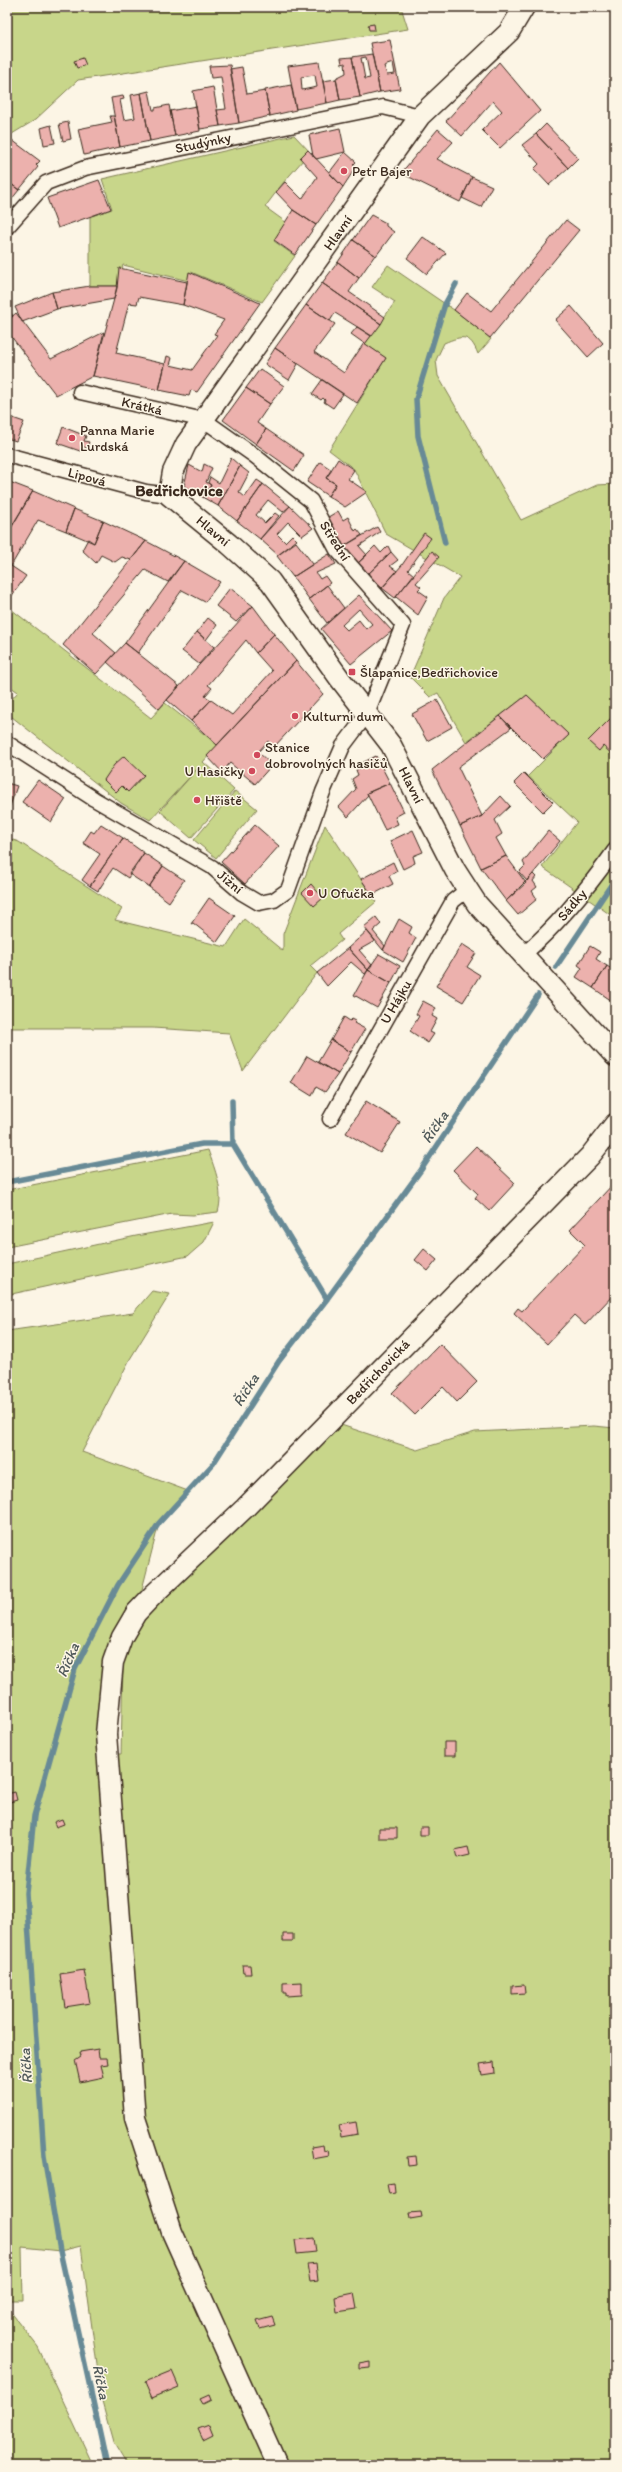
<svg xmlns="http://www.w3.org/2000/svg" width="622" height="2472" font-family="Itim,sans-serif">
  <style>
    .green { fill: #c8d68a; stroke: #828054 }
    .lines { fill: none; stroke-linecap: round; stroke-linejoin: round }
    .stream { stroke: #678a96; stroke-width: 5.5 }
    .building { fill: #ecb1ad; stroke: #3b2a1e; fill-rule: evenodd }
    .street-casing { stroke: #3b2a1e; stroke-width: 17 }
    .secondary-casing { stroke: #3b2a1e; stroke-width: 23 }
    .street { stroke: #fcf5e5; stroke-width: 14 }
    .secondary { stroke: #fcf5e5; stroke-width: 20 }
    .poi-dot { fill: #d1495b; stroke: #fcf5e5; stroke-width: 1.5 }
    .labels { text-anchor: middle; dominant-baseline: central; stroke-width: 3; stroke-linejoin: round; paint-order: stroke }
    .street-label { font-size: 14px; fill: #3b2a1e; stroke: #fcf5e5 }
    .poi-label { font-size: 14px; fill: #3b2a1e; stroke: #fcf5e5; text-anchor: start }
    .water-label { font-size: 15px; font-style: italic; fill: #515a5a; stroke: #fcf5e5 }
    .quarter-label { font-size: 16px; font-weight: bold; fill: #3b2a1e; stroke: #fcf5e5 }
  </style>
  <rect width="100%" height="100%" fill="#fcf5e5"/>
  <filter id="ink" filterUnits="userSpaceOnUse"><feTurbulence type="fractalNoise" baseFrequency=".025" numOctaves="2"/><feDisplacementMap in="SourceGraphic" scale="8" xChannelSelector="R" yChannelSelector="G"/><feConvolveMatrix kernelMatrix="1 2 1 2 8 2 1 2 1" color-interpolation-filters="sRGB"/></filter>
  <g filter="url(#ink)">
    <path class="green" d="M7,7H401L408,29L78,80L35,120L7,137Z
      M294,135L310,152L283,183L265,207L287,223L274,241L295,256L262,302L191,272L189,281L123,265L118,286H90V216L112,209L102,179Z
      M388,265L454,310L491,339L478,354C470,334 463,335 444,343L436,360L438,376L521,520L597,485L615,484V918L542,867L577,822L528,776L569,735L527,695L466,742L438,693L430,697L410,677L444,598L460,577L386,534L354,469L329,450L386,358L365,344L395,302L372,287Z
      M7,606L151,718L165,703L218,745L203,762L234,790L191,838L160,811L198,768L150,820L121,803L7,713V704L18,692L7,684Z
      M235,791L257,809L216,858L194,840Z
      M325,825L376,902L338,934L342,940L310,966L317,973L243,1071L229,1033L153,1028H7V838L19,842L122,909L115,920L226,947L244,919L283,951V934Z
      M208,1150C215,1170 224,1191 218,1212L193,1215L172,1214L7,1247V1190Z
      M214,1222L204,1242L188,1256L7,1295V1264L136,1236Z
      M152,1291L170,1294L130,1359L82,1452L188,1491L159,1523L136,1613L122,1637L108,1754H121L123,1664L132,1637L150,1609L338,1424L417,1450L475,1432L594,1426L615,1428V2465H127L113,2442L102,2402L81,2246L60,2251L22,2247L23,2300H7V1331L133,1313Z
      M7,2307L38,2347L93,2465H7Z"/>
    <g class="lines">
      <path class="stream" d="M445,543L418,436L416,399L445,304L456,284
        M556,967L615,879
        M232,1101L233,1144L327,1299
        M7,1182L202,1144H233
        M107,2465L60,2251L44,2156L26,1893L34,1816L75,1669L118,1585L159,1523L213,1464L279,1361L327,1299L421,1170L538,995"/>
    </g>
    <path class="building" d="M374,24L375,30H369L368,25Z
      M390,40L400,89L380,92L370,43ZM393,63L395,74L387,75L384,66Z
      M372,54L380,92L360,97L352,57ZM366,57L370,78L365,79L361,58Z
      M352,57L360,97L340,100L336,78L346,73L345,63L342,64L341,58Z
      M83,58L86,65L77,68L74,61Z
      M319,62L327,103L296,109L288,66ZM315,75L317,87L302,90L301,77Z
      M499,62L540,111L500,148L482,130L502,111L493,101L462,136L446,121Z
      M230,65L239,123L220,126L217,110L226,109L221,77L211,78L209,66Z
      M242,67L247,94L265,91L270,116L239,123L230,69Z
      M336,79L340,100L327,103L323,81Z
      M291,85L296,110L270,116L265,90Z
      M213,87L220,126L200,129L193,91Z
      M149,91L153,110H155V108L169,105L175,136L150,141L141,93Z
      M141,93L150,141L120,147L111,98L123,96L124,99L120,100L124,120L135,118L131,95Z
      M196,106L200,131L175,136L170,111Z
      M110,116H114L120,147L84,155L78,129L112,122Z
      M68,122L71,139L63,141L59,124Z
      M546,124L578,158L568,168L536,134Z
      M51,125L55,143L44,145L41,128Z
      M340,128L345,152L316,159L313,156L309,135Z
      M438,129L453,142L437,159L472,177L460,202L401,173Z
      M536,134L568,168L549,185L534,169L539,164L522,145Z
      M12,140L40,161L36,165L38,167L19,190L7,181V158L12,152L7,148Z
      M308,150L343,187L316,225L293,210L276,192L285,182L302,199L317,177L300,158Z
      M345,152L356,162L353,165L356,167L343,187L329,173Z
      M472,177L492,186L481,207L462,198Z
      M99,180L111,209L58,228L47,198Z
      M7,181L19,190L7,205Z
      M293,210L316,225L295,255L274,240Z
      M371,215L386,223V226L394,232L376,256L353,240Z
      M566,220L579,230L490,338L454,310L467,293L491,311Z
      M423,237L446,253L427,274L407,258Z
      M353,240L375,255L359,278L338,262Z
      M338,262L359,278L349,292L385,317L381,324L322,283Z
      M119,268L187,282L183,305L139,297L137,304L129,303L116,353L165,364L159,390L93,376L117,288Z
      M189,272L260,303L197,392L191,390L189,396L159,390L167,356L172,358L170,365L192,370L217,335L214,334L224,320L183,305Z
      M322,283L381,324L372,336L335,313L330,321L306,305Z
      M90,286H117L114,299L57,309L52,292Z
      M52,292L57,309L22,322L15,307Z
      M306,305L335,324L314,352L344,373L364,343L386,358L357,403L275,348Z
      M571,306L603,343L588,357L555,320Z
      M7,308L13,316L7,321Z
      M16,313L51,359L104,332L93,376L56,395L7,331V321Z
      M357,327L371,336L365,344L351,334Z
      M275,348L298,364L289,380L265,364Z
      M260,369L284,386L270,404L246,388Z
      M322,380L343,394L333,408L324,402L325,400L323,398L321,400L312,394Z
      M246,388L270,404L257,423L266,429L256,444L223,420Z
      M7,416L24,422L16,441L7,438Z
      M63,427L86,436L84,441L89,442L87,448L82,446L80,451L57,443Z
      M266,429L304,455L294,471L256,444Z
      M231,458L240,466L218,506L204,498L211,485L208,483L210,477L219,483Z
      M338,459L354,470L348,479L367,492L345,507L328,496L336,484L326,478Z
      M320,462L332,470L326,478L336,484L328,496L307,482Z
      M204,464L212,468L206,482L211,485L204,498L184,486L189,465L202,472Z
      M240,466L249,473L239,492L245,497L257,480L263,484L237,521L218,506Z
      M7,481L33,491L10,529L7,528V511L10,509L7,508Z
      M263,484L290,506L283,512L268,500L256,515L265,523L275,513L279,516L260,539L237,521Z
      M33,491L74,509L66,531L38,520L11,566L26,576L8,601L7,535Z
      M290,506L313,528L302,536L288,522L277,534L285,542L292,535L297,540L278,555L260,539Z
      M74,509L103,521L94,543L66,531Z
      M338,511L343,520L348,517L355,531L357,529L362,535L341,548L325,519Z
      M103,521L146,541L131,560L122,557L115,562L101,555L96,563L82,550L88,539L94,543Z
      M377,527L380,532L359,546L367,555L356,565L341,548Z
      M424,533L431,538L408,570L414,575L395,598L382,588L402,565Z
      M146,541L184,561L168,582L145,570L107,615L93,633L116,653L96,674L63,645Z
      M296,542L313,564L293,577L277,556Z
      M375,546L381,553L388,546L391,552L366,576L356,565Z
      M432,551L439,557L416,583L421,587L418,590L428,597L418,615L396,597Z
      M391,552L398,560L390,566L397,571L382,588L367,575Z
      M329,554L336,564L316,573L320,579L325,576L330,583L309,599L293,577Z
      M184,561L220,582L205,602L182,590L138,653L125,643Z
      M327,585L344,608L327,623L309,599Z
      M230,588L253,606L236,622L216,606Z
      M359,595L392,631L351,664L321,629ZM359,609L372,624L366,629L359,620L347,630L342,625Z
      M253,606L274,634L256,653L246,640L208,685L212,688L205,696L211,700L191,721L167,700Z
      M208,618L217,625L206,640L197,632Z
      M197,632L214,647L199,664L182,651Z
      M274,634L296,661L217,745L191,721L211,700L232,715L272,671L256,653Z
      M125,643L179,686L159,709L107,662Z
      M296,661L323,694L274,747L268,741L258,752L272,765L255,784L230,763L222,772L207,756Z
      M527,695L569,735L543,759L500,716Z
      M437,700L452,727L427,741L412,714Z
      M614,715L615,716V757L603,746L599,751L588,741Z
      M500,716L511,728L458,767L482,816L460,826L432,770Z
      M124,756L144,775L128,792L122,786L116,792L104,780L114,765Z
      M376,756L390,783L367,793L368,795L348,817L339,807L356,789L352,779L358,775L356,770L363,766L362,763Z
      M524,773L553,802L543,812L514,783Z
      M38,780L66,799L51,822L22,802Z
      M7,783L17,786L10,806L7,805Z
      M390,783L404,812L395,817L398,824L385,830L367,793Z
      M501,796L510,806L495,820L502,834L496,838L506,856L481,868L460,826L482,816Z
      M101,824L123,838L90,886L82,880L100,854L83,843L91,831L94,833Z
      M255,825L279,846L245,884L221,862Z
      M413,830L423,852L413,856L415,863L403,869L390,841Z
      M548,831L560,841L527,881L519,872L525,866L523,862Z
      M123,838L144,853L128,878L113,868L98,891L90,886Z
      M144,853L163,866L149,887L129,874Z
      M506,856L526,883L506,901L481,868Z
      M393,862L397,871L389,876L393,884L372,895L361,879Z
      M163,866L184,880L169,902L149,887Z
      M533,874L536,877L533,881L537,887L532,891L537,899L518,915L506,901Z
      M311,884L323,898L314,906L302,893Z
      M209,898L235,916L217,942L193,923L191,924Z
      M376,917L381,924L373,931L385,946L383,950L364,927Z
      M399,919L412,927L409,933L416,938L403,962L383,950Z
      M367,931L375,941L359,950L372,965L368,970L348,948Z
      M462,944L476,953L467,967L480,975L463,1002L436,986Z
      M590,946L600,952L596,959L607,966L593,988L576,977L582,968L578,965Z
      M348,948L368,970L365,974L351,962L327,986L317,973Z
      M379,954L400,966L391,983L368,970Z
      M607,966L615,971V1003L593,988Z
      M368,970L391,983L377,1008L354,995Z
      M423,1001L436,1008L432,1016L437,1019L430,1032L434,1034L428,1043L410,1031L419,1016L416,1014Z
      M344,1017L350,1021L352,1019L356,1021L354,1023L365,1029L351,1052L331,1040Z
      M331,1040L351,1052L338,1074L318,1062Z
      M307,1056L338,1074L325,1092L316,1087L312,1096L291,1083Z
      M366,1101L400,1122L380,1153L346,1133Z
      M476,1146L515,1183L489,1211L475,1198L478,1194L453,1170Z
      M615,1182V1293L585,1325L574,1315L547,1344L514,1313L518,1308L522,1311L585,1245L570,1230Z
      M424,1249L437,1260L428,1271L415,1260Z
      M440,1344L477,1382L457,1402L443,1387L415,1415L392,1393Z
      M444,1742H455V1756H444Z
      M15,1792L17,1800L7,1803V1794Z
      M62,1819L64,1824L56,1827L54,1822Z
      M420,1827H428V1835H420Z
      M379,1828H397V1838H379Z
      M468,1847L470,1855L457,1858L455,1850Z
      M283,1934H293V1941H283Z
      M243,1965H250L251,1974H244Z
      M84,1970L90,2003L65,2007L60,1974Z
      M302,1982V1995L286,1996V1993H283V1983Z
      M524,1985L525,1993L512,1994V1986Z
      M98,2049L99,2058H107L108,2064L101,2065L104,2077L80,2082L75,2060L81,2056L80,2052Z
      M494,2062L495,2073L482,2075L480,2064Z
      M356,2122L358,2134L341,2137L339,2125Z
      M323,2145L324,2151L328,2150L329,2156L313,2159L311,2147Z
      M416,2156L417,2165L408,2166L407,2157Z
      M394,2183L395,2193L389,2194L387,2184Z
      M421,2212L422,2217L410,2219L409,2213Z
      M314,2238L316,2252L297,2254L295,2240Z
      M316,2263L318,2281L310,2282L307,2264Z
      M354,2293L357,2309L337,2312L335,2297Z
      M272,2317L275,2325L260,2329L257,2321Z
      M370,2361V2367L359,2368V2363Z
      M172,2371L179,2387L152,2398L145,2382Z
      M209,2395L211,2400L203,2404L200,2399Z
      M209,2425L213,2435L203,2440L198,2429Z"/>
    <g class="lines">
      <defs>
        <path id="street" d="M7,227L46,183L85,168L383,107L420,116
          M7,455L146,492L169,495
          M7,743L94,799L212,867L242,893L259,903L274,900L288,890L323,792L343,746L367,714L403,625L337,550L311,501L255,456L204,420L80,392
          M523,955C558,925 588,888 615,850
          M330,1119L453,901L467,890"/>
        <path id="secondary" d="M524,7L509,32L420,116L186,444L173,472L169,495L229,544L270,581L340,679L391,745L455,870L477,904L615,1056
          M277,2465L172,2232L135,2118L106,1734L113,1662L122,1637L136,1613L155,1593L245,1508L590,1156L615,1124"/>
      </defs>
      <use href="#street" class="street-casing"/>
      <use href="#secondary" class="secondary-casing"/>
      <use href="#street" class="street"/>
      <use href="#secondary" class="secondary"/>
    </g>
  </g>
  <g class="poi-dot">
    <circle cx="344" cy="171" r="4"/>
    <circle cx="72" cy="438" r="4"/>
    <rect x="348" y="668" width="8" height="8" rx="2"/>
    <circle cx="295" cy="716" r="4"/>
    <circle cx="257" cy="755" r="4"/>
    <circle cx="252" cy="771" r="4"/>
    <circle cx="197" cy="800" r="4"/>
    <circle cx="310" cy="893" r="4"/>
  </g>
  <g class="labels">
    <g class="street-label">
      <text transform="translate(203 143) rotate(-12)">Studýnky</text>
      <text transform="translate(338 233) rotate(-55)">Hlavní</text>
      <text transform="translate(142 406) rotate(13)">Krátká</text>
      <text transform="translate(87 477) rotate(15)">Lipová</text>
      <text transform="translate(213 531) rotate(40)">Hlavní</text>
      <text transform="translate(335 541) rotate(57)">Střední</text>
      <text transform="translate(411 785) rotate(63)">Hlavní</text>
      <text transform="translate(230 882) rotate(40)">Jižní</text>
      <text transform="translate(572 905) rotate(-50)">Sádky</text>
      <text transform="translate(396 1002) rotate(-60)">U Hájku</text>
      <text transform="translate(378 1372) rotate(-46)">Bedřichovická</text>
    </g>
    <g class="poi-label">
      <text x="352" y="171">Petr Bajer</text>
      <text x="80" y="430">Panna Marie<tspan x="80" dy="16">Lurdská</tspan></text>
      <text x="360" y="672">Šlapanice,Bedřichovice</text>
      <text x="303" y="716">Kulturni dum</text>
      <text x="265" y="747">Stanice<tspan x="265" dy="16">dobrovolných hasičů</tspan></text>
      <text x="244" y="771" text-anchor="end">U Hasičky</text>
      <text x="205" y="800">Hřiště</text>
      <text x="318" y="893">U Ofučka</text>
    </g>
    <g class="water-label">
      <text transform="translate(435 1127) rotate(-56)">Říčka</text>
      <text transform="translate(246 1390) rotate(-58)">Říčka</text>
      <text transform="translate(68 1660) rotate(-67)">Říčka</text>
      <text transform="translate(26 2066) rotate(-94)">Říčka</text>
      <text transform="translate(101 2382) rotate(78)">Říčka</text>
    </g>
    <g class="quarter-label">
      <text x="179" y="490">Bedřichovice</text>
    </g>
  </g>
  <rect width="622" height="2472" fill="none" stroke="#fcf5e5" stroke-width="24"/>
  <rect x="12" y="12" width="598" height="2448" fill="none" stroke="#3b2a1e" stroke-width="1.5" filter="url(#ink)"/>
</svg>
